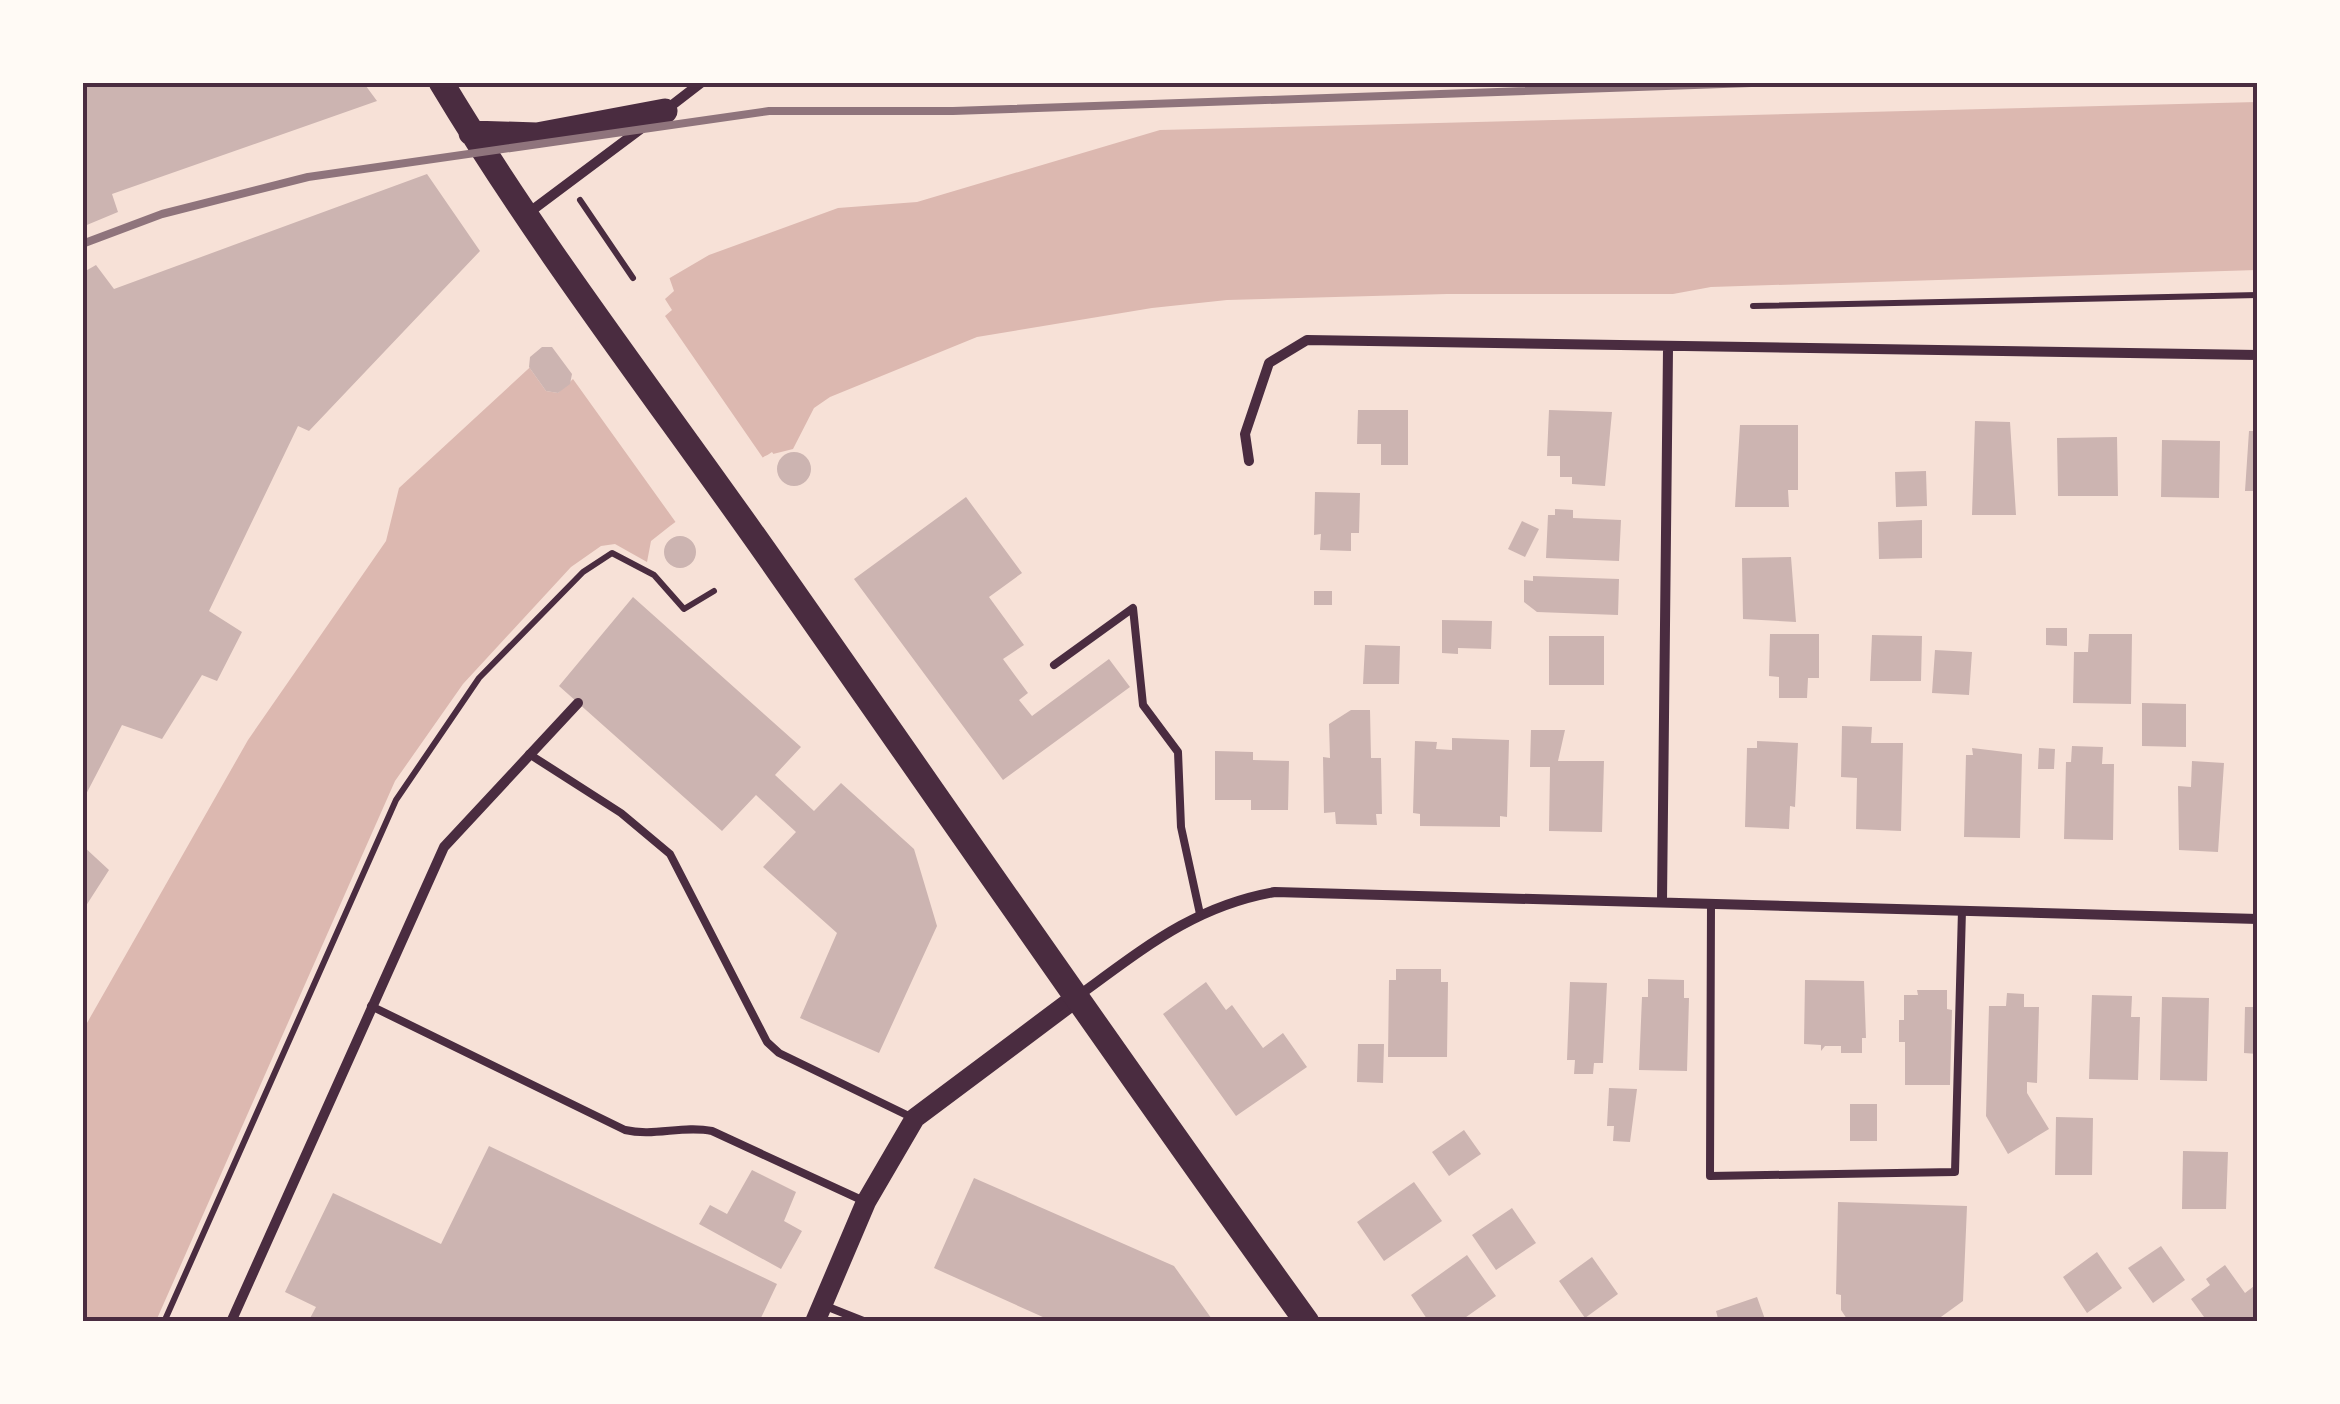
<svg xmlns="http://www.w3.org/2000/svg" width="2340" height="1404" font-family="'PT Sans',sans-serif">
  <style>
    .water { fill: #dcb8b0 }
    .pier { fill: #f7e1d7 }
    .building { fill: #ccb4b1 }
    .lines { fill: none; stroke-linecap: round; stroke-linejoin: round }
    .path { stroke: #4a2c40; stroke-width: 6 }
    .service { stroke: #4a2c40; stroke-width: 8 }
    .minor { stroke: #4a2c40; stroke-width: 10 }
    .secondary { stroke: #4a2c40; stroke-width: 20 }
    .primary { stroke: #4a2c40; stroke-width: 25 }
    .rail { stroke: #8f747c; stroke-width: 8 }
    .neatline { fill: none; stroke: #4a2c40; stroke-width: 4 }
  </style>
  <rect width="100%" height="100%" fill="#f7e1d7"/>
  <path class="water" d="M2257,102V270L1711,287L1673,294H1447L1227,300L1152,308L977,337L830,397L814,408L793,449L765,456L670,526L651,541L647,562L615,544L601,546L571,567L463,684L395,781L156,1321L83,1322V1030L248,740L386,541L399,488L552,347L709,255L838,208L917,202L1160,130Z"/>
  <path class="pier" d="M668,274L674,291L665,299L672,310L665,316L763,458L772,452L777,459L767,461L669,532L677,524L573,379L558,393L546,391L529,367V359L550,343Z"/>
  <path class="building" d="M82,82H363L377,101L112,194L118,212L82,227Z
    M427,174L480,251L309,431L298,426L209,611L242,632L217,681L202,675L162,739L122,725L82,802V273L96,265L114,289Z
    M542,347H552L572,374L570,384L558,393L546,391L529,367L530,357Z
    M1358,410H1408V465H1381V444H1357Z
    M1549,410L1612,412L1605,486L1572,484V477H1560V456H1547Z
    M1975,421L2010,422L2016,515H1972Z
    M1740,425H1798V490H1788L1789,507H1735Z
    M2249,431H2258V491H2245Z
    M2117,437L2118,496H2058L2057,438Z
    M2162,440L2220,441L2219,498L2161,497Z
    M777 469a17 17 0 1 1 34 0a17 17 0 1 1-34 0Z
    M1926,471L1927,506L1896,507L1895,472Z
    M1315,492L1360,493L1359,533H1351V551L1320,550L1321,534L1314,535Z
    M966,497L1022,573L989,597L1024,645L1003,659L1028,693L1019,700L1032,716L1109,659L1130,687L1003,780L854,579Z
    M1555,509L1573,510V518L1621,520L1619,561L1546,558L1548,515H1555Z
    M1922,520V558L1879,559L1878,522Z
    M1522,521L1539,529L1525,557L1508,549Z
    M664 552a16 16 0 1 1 32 0a16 16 0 1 1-32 0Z
    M1791,557L1796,622L1743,619L1742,558Z
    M1533,576L1619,579L1618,615L1537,612L1524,602V580L1533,581Z
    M1314,591H1332V605H1314Z
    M633,597L801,747L775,775L814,811L841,783L914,849L937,926L879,1053L800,1018L837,933L763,867L796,832L756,795L722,831L559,686Z
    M1442,620L1492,621L1491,649L1458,648V654L1442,653Z
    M2046,628H2067V646L2046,645Z
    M1770,634H1819V678H1808L1807,698H1779V677L1769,676Z
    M2089,634H2132L2131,704L2073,703L2074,652H2088Z
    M1872,635L1922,636L1921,681H1870Z
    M1549,636H1604V685H1549Z
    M1365,645L1400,646L1399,684H1363Z
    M1935,650L1972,652L1969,695L1932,693Z
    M2142,703L2186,704V747L2142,746Z
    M1351,710H1370L1371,758H1381L1382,814H1376L1377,825L1336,824L1335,812L1324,813L1323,757L1330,758L1329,724Z
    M1842,726L1872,727L1871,743H1903L1901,831L1856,829L1857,778L1841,777Z
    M1531,730H1565L1558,761H1604L1602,832L1549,831L1550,767H1530Z
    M1452,738L1509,740L1507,817L1500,816V827L1420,826V814L1413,813L1415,741L1437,742L1436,749L1452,750Z
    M1757,741L1798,743L1795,807L1790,806L1789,829L1745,827L1747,748H1757Z
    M2072,746L2103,747L2102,764H2114L2113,840L2064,839L2066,762H2071Z
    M1972,748L2022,754L2020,838L1964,837L1966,755H1973Z
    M2039,748L2055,749L2054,769H2038Z
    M1215,751L1253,752V760L1289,761L1288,810H1251V800H1215Z
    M2192,761L2224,763L2218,852L2179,850L2178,786L2191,787Z
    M82,845L109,870L82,912Z
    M1396,969H1441V982H1448L1447,1057H1388L1389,980H1396Z
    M1648,979L1684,980V998H1689L1687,1071L1639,1070L1642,997H1648Z
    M1805,980L1864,981L1866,1038H1862V1053H1841V1046H1825L1821,1051V1045L1804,1044Z
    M1206,982L1226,1010L1232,1005L1263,1048L1283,1033L1307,1067L1236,1116L1163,1014Z
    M1570,982L1607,983L1603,1063H1594L1593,1074H1574L1575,1060H1567Z
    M1917,990H1947V1009L1952,1010L1950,1085H1905V1042H1899V1020H1904V995H1918Z
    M2007,993L2024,994V1007H2039L2037,1083L2027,1082V1093L2049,1129L2008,1154L1986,1116L1989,1006H2006Z
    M2092,995L2132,996L2131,1017H2140L2138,1080L2089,1079Z
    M2162,997L2209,998L2207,1081L2160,1080Z
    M2245,1007H2258V1054L2244,1053Z
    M1358,1044H1384L1383,1083L1357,1082Z
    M1609,1088L1637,1089L1630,1142L1613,1141L1614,1126H1607Z
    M1850,1104H1877V1141H1850Z
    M2056,1117L2093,1118L2092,1175H2055Z
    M1464,1130L1481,1154L1449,1176L1432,1152Z
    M489,1146L777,1284L759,1322H308L316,1307L285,1292L333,1193L441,1244Z
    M2183,1151L2228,1152L2226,1209H2182Z
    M752,1170L796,1192L784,1221L802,1231L781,1269L699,1224L710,1205L727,1214Z
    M974,1178L1174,1266L1214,1322H1054L934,1268Z
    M1414,1182L1442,1221L1384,1261L1357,1222Z
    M1838,1202L1967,1206L1963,1301L1934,1322H1849L1841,1310V1295L1836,1294Z
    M1512,1208L1536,1243L1496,1270L1472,1235Z
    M2161,1246L2185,1280L2153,1303L2128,1268Z
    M2097,1252L2122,1288L2087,1313L2063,1277Z
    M1467,1255L1496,1296L1459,1322H1429L1411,1295Z
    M1592,1257L1618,1294L1585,1318L1559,1281Z
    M2225,1265L2245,1293L2258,1283V1322H2198L2204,1317L2191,1299L2210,1285L2206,1279Z
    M1757,1297L1766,1322H1719L1716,1311Z"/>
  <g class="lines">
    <path class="path" d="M580,200L633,278
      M1753,306L2258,295
      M164,1322L396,800L479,678L583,572L612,553L654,575L684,609L714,591"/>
    <path class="service" d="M1054,665L1133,608L1143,705L1178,752L1181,827L1200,914
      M529,754L621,813L670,854L767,1042L779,1053L913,1118
      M1711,903L1710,1176L1955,1172L1962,910
      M371,1006L625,1130C654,1137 682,1125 712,1131L866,1202
      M823,1305L866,1322"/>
    <path class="minor" d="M667,109L702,82
      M527,214L650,122
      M1249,461L1245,434L1269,363L1307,340L2258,355
      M1662,901L1668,349
      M1078,996C1143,949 1194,906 1275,892L2258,919
      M231,1322L444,847L578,703"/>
    <path class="secondary" d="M815,1322L866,1202L915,1118L1074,999"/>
    <path class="primary" d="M441,82C543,252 665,408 778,570C954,821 1127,1073 1307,1322
      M471,133L537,135L665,111"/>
    <path class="rail" d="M82,244L162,214L308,177L769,111H953L1780,82"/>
  </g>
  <rect width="2340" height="1404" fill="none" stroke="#fffaf5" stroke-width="170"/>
  <rect x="85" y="85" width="2170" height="1234" class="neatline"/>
</svg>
